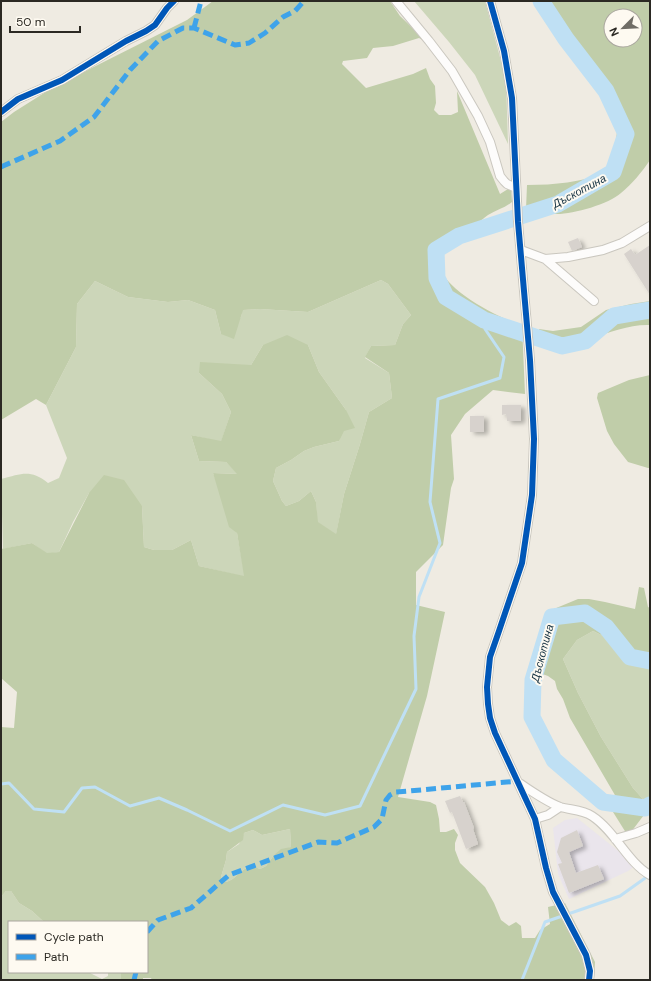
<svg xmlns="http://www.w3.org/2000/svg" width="651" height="981" font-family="'DM Sans',sans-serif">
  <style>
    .commercial { fill: #eae5ec }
    .green { fill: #ccd6b9 }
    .forest { fill: #c0cda9; fill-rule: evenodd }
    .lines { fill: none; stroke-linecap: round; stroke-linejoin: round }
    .stream { stroke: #bfe0f4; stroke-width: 3 }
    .river { stroke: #bfe0f4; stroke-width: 17 }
    .building { fill: #d7d2cd; filter: url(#shadow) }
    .street-casing { stroke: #cac7bf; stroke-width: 10 }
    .street { stroke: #fdfcfb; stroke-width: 8 }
    .quiet { stroke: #3ea3ea; stroke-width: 5; stroke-dasharray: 10 5; stroke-linecap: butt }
    .cycleway-casing { stroke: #fefaf1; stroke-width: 8 }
    .cycleway { stroke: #0057b8; stroke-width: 6 }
    .labels { text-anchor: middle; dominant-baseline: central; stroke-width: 4; stroke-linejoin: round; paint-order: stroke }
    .water-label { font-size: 11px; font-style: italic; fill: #143142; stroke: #fefaf1 }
  </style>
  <defs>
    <filter id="shadow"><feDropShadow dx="4" dy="2.5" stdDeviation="2" flood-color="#0004"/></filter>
  </defs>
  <rect width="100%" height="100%" fill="#efebe2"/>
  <path class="commercial" d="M577,818L636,865L628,871L569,899L558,874L553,828L565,820Z"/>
  <path class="green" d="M414,1H485L506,80L508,144L475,75L449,42Z
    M381,280L388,284L411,315L403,324L395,345L371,346L365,358L389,373L392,398L369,412L360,444L344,494L336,535L317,522L316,502L311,491L299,501L286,506L282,501L273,481L276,468L291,460L304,451L314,447L339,441L346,410L319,372L308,345H263L251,365L199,373L222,394L231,412L221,442L191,435L199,461L226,462L238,474L213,473L237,533L245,577L199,566L191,540L172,550H154L144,547L142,506L89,493L73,522L59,552L47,554L32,543L3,549L1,479C22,474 30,469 48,483L59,478L67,458L46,405L76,347L77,304L95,281L128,297L168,302L188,300L215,310L221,334L241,317L242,310L260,309L308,312Z
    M593,631L641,654L650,661V807L633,788L601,737L578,693L563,659L577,640Z
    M290,829L291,847L274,855L266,866L260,869C258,868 253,866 251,867C240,868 236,880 226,882L221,877L226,860L227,852L239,844L244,833L253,830L262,835Z
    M6,891H11L19,903L32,911L44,922H9V972H88L102,979L108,976V972H121V980H1V897Z"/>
  <path class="forest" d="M213,1H390L400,16L427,42L419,38L393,46L373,48L367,58L343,61L342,64L366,88L413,74L426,68L430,79L435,86L436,103L434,110L439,115H451L458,112L457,91L500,194L511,187L512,202C505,208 496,210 488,215C480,221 472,229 463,233C455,236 444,237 439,244C435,249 434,256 436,262C446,291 494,316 522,325L525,394L493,390L465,414L451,435L454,479L451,488L443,545L416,572V605L445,612L427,696L398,797L430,802L436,805L439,819L440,832H446L454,829L458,835L455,843V850L460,863L485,887L494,903L501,920L509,926L516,922L521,926L522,938H535L540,930L550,924L548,907L565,903L595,962L594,980H152L151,978H143V980H121V972H147V922H44L32,911L19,903L11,891H6L1,897V727L14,728L17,692L1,678V549L32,543L47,553L59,552L89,493L104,475L124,480L142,506L144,547L154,550H172L191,540L199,566L244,576L237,533L229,527L213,473L237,474L226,462L199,461L191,435L221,441L231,412L222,394L199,373L200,362L251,365L263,345L287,335L308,345L319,372L346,410L355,428L344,431L339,441L314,447L304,451L291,460L276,468L273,481L282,501L286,506L299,501L311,491L316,502L318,522L336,534L344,494L360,444L369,412L392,398L389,373L365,357L371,346L395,345L403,324L411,315L388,284L381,280L308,312L260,309L243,310L234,339L221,334L215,310L188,300L168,302L128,297L95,281L77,304L76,347L46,405L36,399L1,420V122L14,112L52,88L187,20ZM290,829L291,847L281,849L274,855L266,866L260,869C258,868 253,866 251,867C240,868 236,880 226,882L221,877L226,860L227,852L243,840L244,833L253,830L262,835Z
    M535,1H650V160C642,172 632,184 621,193C609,204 574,214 557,214C547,214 536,211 526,209L527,185C556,185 579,182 607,173L613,159L619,119L587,61L547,18ZM611,16H635V40H611Z
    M650,301V325C631,324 610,332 592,338C585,340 579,344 572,347C562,350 550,350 541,346L539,329L553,331L581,327L606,310L631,304Z
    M650,375V468H648L628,462L614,444L607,431L597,398L598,393L629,380Z
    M639,587L644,588L648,607L650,608V661L641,654L593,631L577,640L563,659L578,693L601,737L633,788L650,807L628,836L613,812L619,802L570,718L563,699L557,689L555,681L548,676L537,672L534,660L549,611L578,599H589L605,602L635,609Z"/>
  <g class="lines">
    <path class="stream" d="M1,784L9,783L34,809L64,812L82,788L95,787L130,806L159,798L187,810L230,831L283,805L325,815L360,806L416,689L414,636L419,597L440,543L430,502L438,399L500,378L504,357L485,329L484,320
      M522,980L545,922L620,896L648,876"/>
    <path class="river" d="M541,1L566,39L606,91L626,134L613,172L558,204L459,236L436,250L437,278L446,297L484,320L562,346L585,341L614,316L650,310
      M650,661L630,657L606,627L585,613L552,617L533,680L532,717L554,760L603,802L645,808L650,805"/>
  </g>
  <path class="building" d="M578,238L582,247L572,251L568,242Z
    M650,245V295L624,254L631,249L635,255Z
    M502,405H521V421H507L506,414L502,415Z
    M470,416H484V432H470Z
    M460,796L463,802H464L474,828L473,829L478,844L466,849L452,812L450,813L445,801Z
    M577,830L583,846L569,852L576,873L598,865L604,879L569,893L558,864L562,863L557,852L561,838Z"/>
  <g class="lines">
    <defs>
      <path id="street" d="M396,1L429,41L452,71L478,116L490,142L500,176L504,181L507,184L516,188
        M490,1L504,51L512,98L518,222L530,360L534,439L532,495L522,563L499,631L490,657L487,687L488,704L490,718L495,733L535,819L546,868L553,892L586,955L590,971L589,980
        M1,112L18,99L62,80L126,41L146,31L155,25L167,8L174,1
        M521,250L545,259L568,257L603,250L622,243L650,226
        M545,259L594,301
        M518,782C531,791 545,801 560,807C571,810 583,810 592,816C615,831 628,863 650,875
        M535,819L548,815L560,807
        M615,839L636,833L650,827"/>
    </defs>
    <use href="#street" class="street-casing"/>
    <use href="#street" class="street"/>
    <path class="quiet" d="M194,28L201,1
      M1,167L3,166L60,141L94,117L130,70L158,41L183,28H194L235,45L249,43L265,33L283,17L295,11L304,1
      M147,932L158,920L191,908L229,875L318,842L337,843L374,827L382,819L386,800L390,795L396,792L409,791L518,781
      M134,980L136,972"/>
    <defs>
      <path id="cycleway" d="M490,1L504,51L512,98L518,222L530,360L534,439L532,495L522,563L499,631L490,657L487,687L488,704L490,718L495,733L535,819L546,868L553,892L586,955L590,971L589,980
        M1,112L18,99L62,80L126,41L146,31L155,25L167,8L174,1"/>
    </defs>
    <use href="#cycleway" class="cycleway-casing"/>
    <use href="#cycleway" class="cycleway"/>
  </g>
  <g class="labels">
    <g class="water-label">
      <text transform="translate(579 191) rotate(-28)">Дъскотина</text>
      <text transform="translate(542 653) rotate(-75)">Дъскотина</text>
    </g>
  </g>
  <rect width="651" height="981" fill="none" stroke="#2b2923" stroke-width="4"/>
  <rect x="8" y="921" width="140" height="52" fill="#fefaf1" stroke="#aaa69f"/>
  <rect x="16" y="934" width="20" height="6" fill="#0057b8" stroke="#aaa69f"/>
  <text x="44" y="941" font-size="12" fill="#2b2923">Cycle path</text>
  <rect x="16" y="954" width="20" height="6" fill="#3ea3ea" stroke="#aaa69f"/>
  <text x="44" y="961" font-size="12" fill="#2b2923">Path</text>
  <g transform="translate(623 28) rotate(246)"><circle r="19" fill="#fefaf1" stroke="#aaa69f"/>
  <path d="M0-3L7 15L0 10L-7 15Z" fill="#706d66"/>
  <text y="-6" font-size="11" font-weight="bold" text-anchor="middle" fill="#2b2923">N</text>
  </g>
  <path d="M10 26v6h70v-6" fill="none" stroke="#2b2923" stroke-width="2"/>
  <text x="16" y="26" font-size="12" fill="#2b2923" stroke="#fefaf1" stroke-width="3" paint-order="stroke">50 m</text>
</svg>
